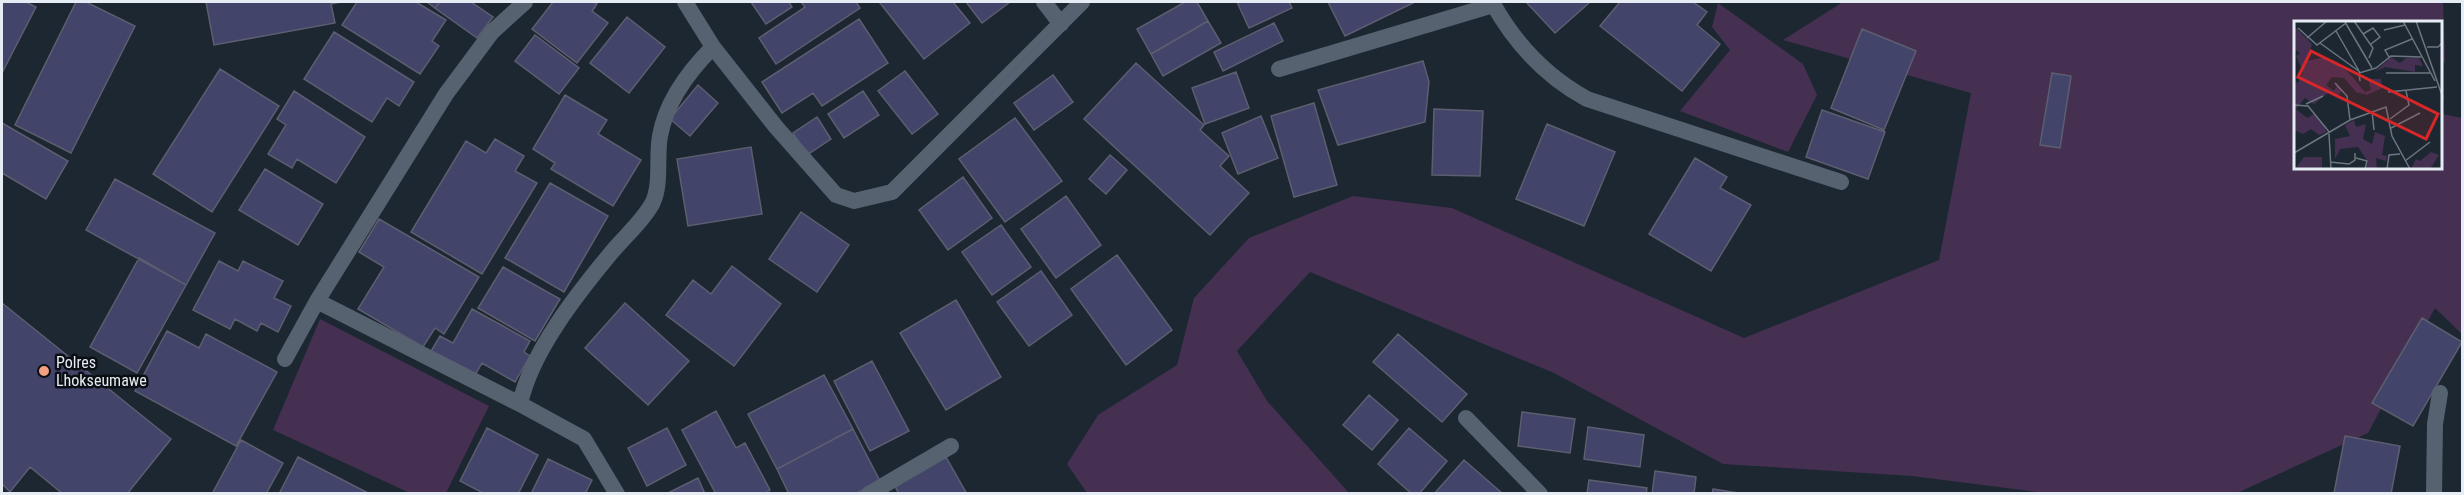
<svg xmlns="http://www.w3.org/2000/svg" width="2464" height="495" font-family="'Roboto Condensed',sans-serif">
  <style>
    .green { fill: #453052 }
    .building { fill: #42446a; stroke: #5d5e6f; stroke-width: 1.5 }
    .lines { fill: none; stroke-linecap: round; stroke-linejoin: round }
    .minor { stroke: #566270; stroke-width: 16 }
    .poi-dot { fill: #f2a080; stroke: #0b0f14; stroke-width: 2 }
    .labels { text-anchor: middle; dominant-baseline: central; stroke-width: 5; stroke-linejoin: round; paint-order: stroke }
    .poi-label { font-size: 16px; fill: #e5ecf4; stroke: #0b0f14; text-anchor: start }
    .inset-road { fill: none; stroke: #6c7680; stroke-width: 1.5 }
    .view { fill: #d62828; fill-opacity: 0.15; stroke: #d62828; stroke-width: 3 }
    .inset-edge { fill: none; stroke: #e5ecf4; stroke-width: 3 }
  </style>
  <rect width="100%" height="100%" fill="#1c2732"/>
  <path class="green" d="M1843,2H2443L2445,60L2442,68V22H2296V168H2442V114L2462,118V334L2435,308L2368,433L2237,493L2053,494L1912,476L1723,464L1554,373L1310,272L1237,351L1267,401L1349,493H1087L1067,464L1098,415L1177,365L1194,298L1249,238L1353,196L1452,208L1744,338L1939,260L1971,93L1783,40Z
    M1718,3L1803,64L1817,95L1788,152L1680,111L1730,50L1712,27Z
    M320,319L489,406L446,493H410L273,430Z"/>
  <path class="building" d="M2,2H26L36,7L2,73Z
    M76,2H86L135,26L71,153L15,125Z
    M206,2H341L331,4L335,23L214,45Z
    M357,2H416L446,20L432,41L439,46L420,74L342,25Z
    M427,2H440L435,8Z
    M440,2H471L493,17L477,38L435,8Z
    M553,2H593L597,4L592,11L608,23L577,63L532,29Z
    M751,2H789L792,7L766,24Z
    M801,2H856L860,8L776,64L759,38L805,7Z
    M882,2H953L970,23L924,59L880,3Z
    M966,2H1010L982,23Z
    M1185,2H1197L1208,21L1151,54L1137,29Z
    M1237,2H1289L1292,8L1249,28Z
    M1328,2H1415L1345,36Z
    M1526,2H1590L1555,33Z
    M1620,2H1693L1707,12L1697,25L1720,44L1682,91L1600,26Z
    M627,17L665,47L629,93L590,63Z
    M859,19L888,63L822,106L813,93L782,113L762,82Z
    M1208,21L1221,43L1163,76L1151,54Z
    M1274,23L1283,41L1223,71L1214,52Z
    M1862,29L1916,51L1884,130L1831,108Z
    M334,32L414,82L399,106L387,98L372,122L304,79Z
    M535,35L579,68L559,94L515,61Z
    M1423,61L1429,82L1425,122L1338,145L1318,90Z
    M1136,63L1204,125L1200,130L1229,156L1220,166L1249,193L1210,235L1084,119Z
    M220,69L279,106L212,212L153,174Z
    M905,71L938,114L912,134L878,91Z
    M1236,72L1249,108L1205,124L1192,88Z
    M2052,73L2071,76L2060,148L2040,145Z
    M1053,75L1073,102L1034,130L1014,103Z
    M698,85L718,103L690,136L670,119Z
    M294,91L365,137L336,183L297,159L292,168L268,154L286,125L277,119Z
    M863,91L879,115L844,138L828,114Z
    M565,95L607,120L598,134L641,160L613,206L551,169L555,163L533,149Z
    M1314,103L1337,185L1294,197L1271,116Z
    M1434,109L1483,111L1480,176L1432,175Z
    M1822,110L1885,132L1868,179L1806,157Z
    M1261,116L1278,158L1238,174L1222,133Z
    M817,117L831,139L807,155L793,133Z
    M1015,118L1062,181L1005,222L959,159Z
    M2,123L68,161L46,199L2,173Z
    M1547,124L1615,152L1584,226L1516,199Z
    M495,139L524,156L515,171L537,183L482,274L411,232L466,141L486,153Z
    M751,147L762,214L688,226L677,159Z
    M1110,155L1127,170L1106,194L1089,179Z
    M1695,158L1727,177L1720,188L1751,205L1711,271L1649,234Z
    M265,169L323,204L298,245L239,210Z
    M963,177L992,218L948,250L919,210Z
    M115,179L215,233L186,285L86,230Z
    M550,183L608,216L564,292L505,258Z
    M1066,196L1101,245L1056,278L1021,229Z
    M801,212L849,245L817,292L769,259Z
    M379,219L479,277L444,334L435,328L423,347L358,309L384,267L359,252Z
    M1001,225L1031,267L992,295L962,252Z
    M1117,255L1172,330L1126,365L1071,289Z
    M139,258L186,285L137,373L90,347Z
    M219,261L238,271L243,261L283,281L274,298L291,306L278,332L261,323L257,331L235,319L230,329L193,310Z
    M732,266L781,304L734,366L666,315L693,280L711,294Z
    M503,267L560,299L535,341L478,308Z
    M1041,271L1072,315L1029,346L997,302Z
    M956,300L1001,377L946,410L900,333Z
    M2,303L171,439L127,494H63L30,467L10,492L2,484Z
    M625,303L689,361L648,405L585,348Z
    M472,309L530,341L524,352L530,356L515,382L482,363L474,377L430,353L440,336L453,343Z
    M2422,318L2462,342L2413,426L2372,403Z
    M167,331L199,348L206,334L277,372L236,446L135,391Z
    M1398,334L1467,394L1442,422L1373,362Z
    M872,361L909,431L870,451L834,381Z
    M824,375L853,429L777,469L748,414Z
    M1369,395L1398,420L1372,450L1343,425Z
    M716,411L736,448L745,443L770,490L764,494H716L682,430Z
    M1522,412L1575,419L1570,453L1518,446Z
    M1588,427L1644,435L1640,467L1584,459Z
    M487,428L538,455L518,494H485L460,481Z
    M667,428L686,465L647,486L628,448Z
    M1409,428L1447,461L1419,494H1412L1378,464Z
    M853,429L880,481L855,494H789L777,469Z
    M2345,436L2400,446L2391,494L2334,493Z
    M241,440L283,463L266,494H212Z
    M298,457L370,494H279Z
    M946,457L967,494H899L895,486Z
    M548,459L592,480L585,494H531Z
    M1464,460L1503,494H1434Z
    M1655,471L1696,477L1694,494H1652Z
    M698,478L705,494H666Z
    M1589,480L1647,488L1646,494H1587Z
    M1713,489L1745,494H1712Z"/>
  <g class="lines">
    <path class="minor" d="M685,2L713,47L776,127L836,195L854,201L892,192L1082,2
      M1044,2L1061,24
      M1492,2C1515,44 1545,76 1587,99L1841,182
      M1279,69L1493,5
      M317,301L520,404
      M285,359L317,301L446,94L492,32L525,2
      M1466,418L1540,494
      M617,494L584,439L520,404C531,352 577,294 611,253C624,237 642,222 652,204C662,185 656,157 660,136C666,102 689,71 713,47
      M869,494L951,446
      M2434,494L2435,424L2440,393"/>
  </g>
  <circle class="poi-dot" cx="44" cy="371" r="6"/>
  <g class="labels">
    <g class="poi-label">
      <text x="56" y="362">Polres<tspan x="56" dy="18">Lhokseumawe</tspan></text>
    </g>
  </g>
  <g transform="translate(2294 21)">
    <rect width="148" height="148" fill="#1c2732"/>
    <path d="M0,5L18,23L13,40L31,36L54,51L71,71L77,69L74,58H87L88,67L73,74L62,71L50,57L38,56L32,64L40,70L43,65L48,70L43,75L34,72L20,83L11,77L2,88L13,97L20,93L30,105L32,111L25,114L17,108L9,113L0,109V60L4,62L9,51L2,35L6,32L0,28ZM97,36L106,42L112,37H125L129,45L121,44V51L91,46L81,51ZM60,99L62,106L72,103L69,118L78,123L81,111L91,115L88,134L93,135L92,140L82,137L83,148H72L74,141L64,126L46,128L41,138V118L56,115L51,104ZM137,131L145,134L136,148H117L122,138L126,140ZM10,136H28V148H1Z" fill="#453052"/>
    <path class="inset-road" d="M60,0L79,27L75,37M109,0L141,60M122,0L149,77M51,1L78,47M4,7L23,24L52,2M90,9L111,4M42,10L65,50M69,13L79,7L86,16L77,23M13,17L33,0M26,22L66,51M133,26H144L149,21M95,36L91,29L118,18M92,52H137M66,60L65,52L82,47L97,35L127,36M41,62L53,75L56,99M94,71L143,66M12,83L29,75M0,84L14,85L36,112M78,90L80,109M96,98L115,84L112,70M97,107L126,92M35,113L37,148M0,132L56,99L92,86L98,115L116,148M62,137L73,140L71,148M111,140L136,121M36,141L55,143L61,139V132M93,148L95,134L106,133"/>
    <path class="view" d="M17,30L144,93L132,118L4,56Z"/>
    <rect width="148" height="148" class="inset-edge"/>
  </g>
  <rect width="2464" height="495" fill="none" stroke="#e5ecf4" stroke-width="6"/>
</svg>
